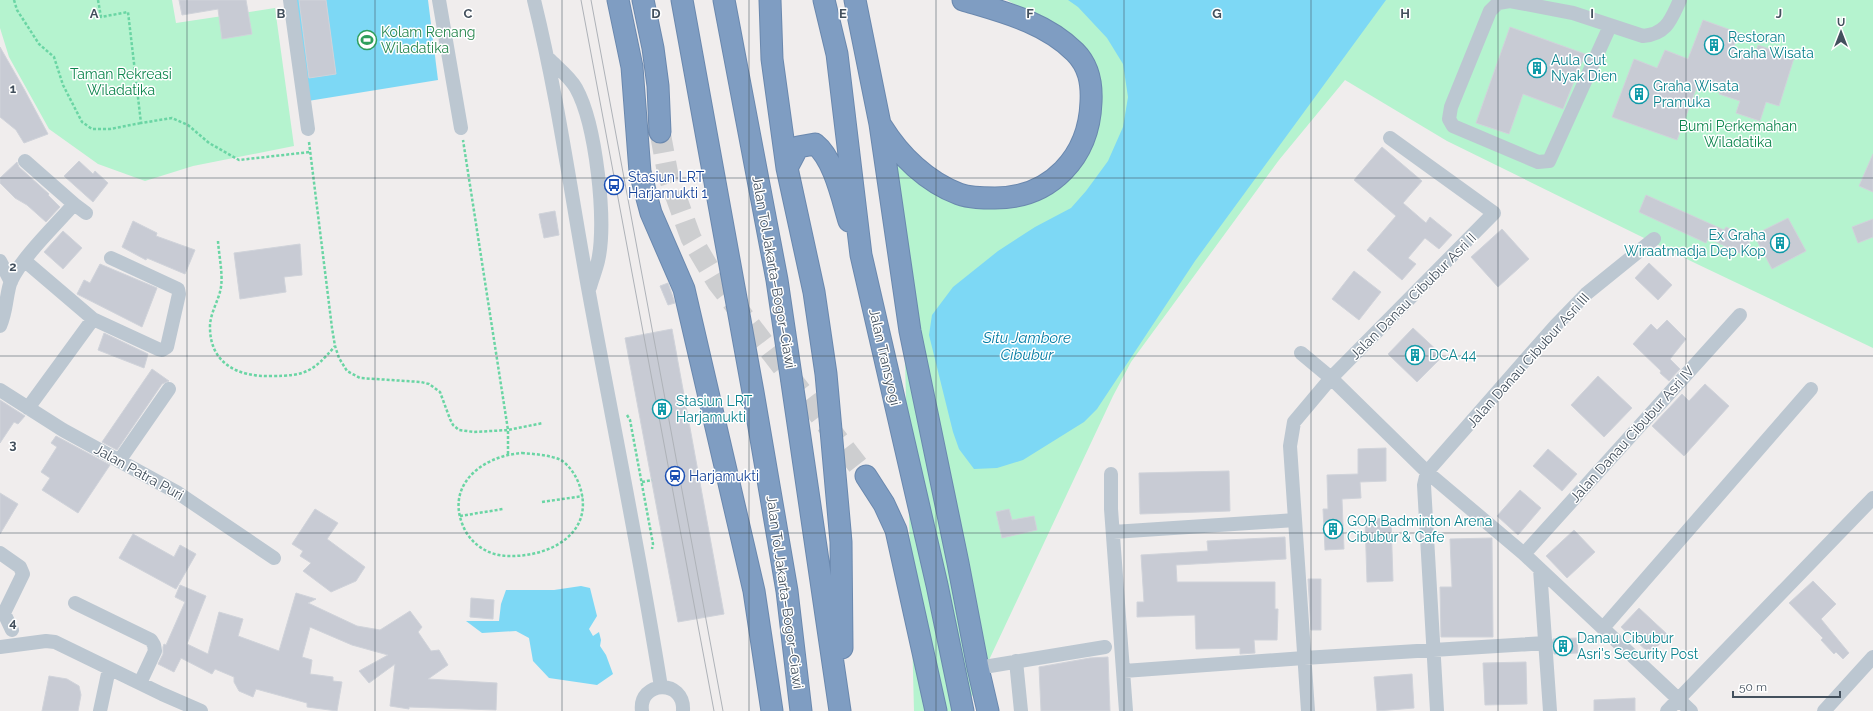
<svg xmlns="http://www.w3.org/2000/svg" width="1873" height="711" font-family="Raleway,sans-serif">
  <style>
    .green { fill: #b5f3cf }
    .water { fill: #7dd8f5 }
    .building { fill: #c8cbd4; stroke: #d0d3da }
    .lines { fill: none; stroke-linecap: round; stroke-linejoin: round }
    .highway-tunnel { stroke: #cdced0; stroke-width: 21; stroke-dasharray: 21 10; stroke-linecap: butt }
    .highway-casing { stroke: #6a88ae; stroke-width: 23 }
    .path { stroke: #6ad5a4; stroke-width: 2.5; stroke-dasharray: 3 2; stroke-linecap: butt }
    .minor { stroke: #bcc7d1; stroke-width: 14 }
    .highway { stroke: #7f9dc2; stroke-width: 21 }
    .tram { stroke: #aeb2b8; stroke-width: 1 }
    .grid { fill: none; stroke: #43505d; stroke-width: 1; stroke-opacity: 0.55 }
    .labels { text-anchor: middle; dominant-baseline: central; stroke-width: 3; stroke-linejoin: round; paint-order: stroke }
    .leisure-label { font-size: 14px; fill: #27864d; stroke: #fff; text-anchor: start }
    .culture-label { font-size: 14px; fill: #0d838f; stroke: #fff; text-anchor: start }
    .park-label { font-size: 14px; fill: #0c854d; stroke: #fff }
    .transit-label { font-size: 14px; fill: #164399; stroke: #fff; text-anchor: start }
    .street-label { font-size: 14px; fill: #43505d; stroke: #fff }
    .water-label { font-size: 15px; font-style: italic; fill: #027ba3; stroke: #fff }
    .grid-label { font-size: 13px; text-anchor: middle; font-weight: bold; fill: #43505d; stroke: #fff; stroke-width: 3; stroke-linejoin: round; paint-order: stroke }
  </style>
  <rect width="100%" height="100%" fill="#f0eded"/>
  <path class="green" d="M0,0H172L176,23L275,8L294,146L193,166L145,181L98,164L49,129L9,57L0,28Z
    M1007,0H1873V348L1697,264L1447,141L1345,80L1279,160L1131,362L1113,396L965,711H914L903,282L882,142L907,169L1003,202L1081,153L1087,57L1077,39Z"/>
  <path class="water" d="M295,0H428L438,80L308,101Z
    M1068,0H1386L1195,261L1097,409L1084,422L1023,460L997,468L974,469L959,449L953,432L929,335L932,315L953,287L998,251L1035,227L1071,208L1086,191L1108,161L1123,127L1128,97L1123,64L1107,38L1078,7Z
    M581,586L590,588L597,616L589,629L593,636L599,632L601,640L600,646L606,655L613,674L597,685L549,678L533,661L529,638L516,631L482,633L466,621H499L501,604L506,590H554Z"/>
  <path class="building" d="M179,0H246L252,34L222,39L218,9L182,15Z
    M299,0H326L336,74L309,78Z
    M1703,20L1739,33L1733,48L1755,55L1758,45L1794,58L1779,106L1766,102L1760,121L1736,113L1740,101L1719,94L1721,89L1699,81L1677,140L1612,117L1634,59L1657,68L1665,50L1688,59Z
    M1510,27L1585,54L1563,109L1523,94L1509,134L1476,123Z
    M0,47L24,89L48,134L24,143L16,130L0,117Z
    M1382,147L1422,181L1403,203L1426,223L1430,217L1452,235L1439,249L1425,238L1408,258L1416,264L1402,280L1367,250L1396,216L1354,180Z
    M1873,154V192L1859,186Z
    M79,161L93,174L95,171L108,183L93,202L64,176Z
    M17,162L19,167L49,194L48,195L60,207L46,222L27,205L15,198L0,183V178Z
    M1646,195L1724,230L1726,227L1751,239L1744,255L1708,238L1706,243L1639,212Z
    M555,211L559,235L544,238L539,214Z
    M1788,218L1806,251L1772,269L1754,235Z
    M1873,219V237L1858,243L1852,227Z
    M133,221L157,233L156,236L195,250L185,274L147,258L146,260L122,247Z
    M1502,229L1529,259L1498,287L1471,257Z
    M63,231L82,248L63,269L44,252Z
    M300,244L302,275L284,277L286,292L240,299L234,253Z
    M1649,263L1672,285L1658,300L1635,278Z
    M100,264L157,288L142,327L77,294L84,280L90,283Z
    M1354,271L1381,292L1359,320L1332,299Z
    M668,283L675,303L668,305L660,286Z
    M1667,320L1686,339L1670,359L1680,369L1669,381L1660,373L1661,371L1633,344L1651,324L1657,330Z
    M1413,328L1443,356L1417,382L1388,354Z
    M672,329L724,614L678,622L625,338Z
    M104,333L148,354L144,368L98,350Z
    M152,369L169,381L162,384L117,450L102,442Z
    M1598,376L1632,408L1604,437L1571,405Z
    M1705,384L1729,406L1684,456L1652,426L1682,394L1689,401Z
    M0,400L25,416L18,424L14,422L0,443Z
    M56,436L110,465L78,513L42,490L50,478L41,472L57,447L51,443Z
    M1386,448V481L1360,482L1361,498L1342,499L1344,549L1325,550L1323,509H1328L1327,475L1358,474V449Z
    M1548,449L1577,474L1562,491L1533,466Z
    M1229,471L1230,511L1140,514L1139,473Z
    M1520,490L1541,508L1518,535L1497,516Z
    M0,493L18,504L0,534Z
    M315,509L338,523L327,539L365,567L356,581L331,592L303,571L311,563L300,556L303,551L292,544Z
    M1009,509L1012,520L1034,516L1037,530L1002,538L996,512Z
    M1391,518L1393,581L1367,582L1365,519Z
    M1574,530L1595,552L1567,578L1546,556Z
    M133,534L174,557L180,545L196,554L176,589L119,558Z
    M1285,537L1286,559L1176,565L1177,582H1275V609H1278L1277,640H1254L1255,653L1240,654V648L1196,649L1195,615L1137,617V602H1144L1141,555L1208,551L1207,541Z
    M1492,538L1493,637H1441L1440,587H1452L1450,539Z
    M1308,579H1321V630H1311Z
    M1813,581L1836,604L1821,619L1849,653L1843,659L1836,652L1834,654L1821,640L1823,638L1789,603Z
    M180,585L206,596L187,644L208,654L219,612L243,619L238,636L279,651L296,593L316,599L308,603L357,626L380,630L410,611L422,627L418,632L431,651L439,650L448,665L428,679L497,683L496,710L409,707V709L390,706L395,664L369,683L359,671L388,655L352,645L310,627L302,657L312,660L310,674L333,677V681L342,682L337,711L307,707V703L256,689L253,697L239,691L234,682V677L215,669L212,674L181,658L174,672L158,664L163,654V647L164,644L166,645L185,602L175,597Z
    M471,598L494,600L493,619L470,617Z
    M1639,608L1668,635L1650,654L1621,627Z
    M1577,638L1578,653L1554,654L1553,639Z
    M1108,657L1110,711H1041L1039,667L1090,658Z
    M1526,662L1527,704L1485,705L1483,663Z
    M1412,674L1414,708L1377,711L1374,677Z
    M49,676L67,679L79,686L81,695L78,711H42Z
    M1635,698V711H1594V700Z"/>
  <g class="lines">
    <path class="highway-tunnel" d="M660,132L668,175L691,238L717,282L866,476"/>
    <defs>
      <path id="highway" d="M618,0L632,67L640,172L651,213L684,289L754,591L772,711
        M643,0L653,48L658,86L660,132
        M682,0L753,392L787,591L801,711
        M724,0L777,280L840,711
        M770,0L772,59L787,168L814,292L826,374L841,542L842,648
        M824,0L837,54L861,255L937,585L963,711
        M855,0L880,124L910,331L958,563L978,668L988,711
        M882,127C900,156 927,182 959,194C970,198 983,198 995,198C1051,198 1089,157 1091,102C1092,83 1089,66 1075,52C1045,22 1003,12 963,0
        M787,168L798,147L815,144C834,159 842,198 849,221
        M866,476L884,504L896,530L936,711"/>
    </defs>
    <use href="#highway" class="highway-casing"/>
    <path class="path" d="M14,0L17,10L39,44L54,57L63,85L82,122L92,129H110L141,123
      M98,0L101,17L128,12L141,123L172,118L188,125L209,143L239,160L310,152
      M309,142L332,328L335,346L339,358L347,371L360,378L421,382L429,384L440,392L450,419L453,425L459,430L474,432L508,430L463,140
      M218,241C219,256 223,273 221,287C219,300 211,311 210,325C209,363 237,377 271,376C305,376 313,372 335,346
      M627,415L630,420L653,544L652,549
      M522,453C534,454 550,455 561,460C570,466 577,477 580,487C595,534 549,557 509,556C491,556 475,547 466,532C442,488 480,456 522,453Z
      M508,454V430L543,423
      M642,482L652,480
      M542,502L583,496
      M460,516L503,509"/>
    <path class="minor" d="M290,0L308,129
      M439,0L461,128
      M534,0C558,97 571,195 589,293C613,424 640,555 661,687
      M1610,26L1549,161L1538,162L1453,126L1449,119L1451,107L1490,11L1498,3L1510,1L1573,13L1643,36C1667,34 1671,19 1680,0
      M549,59C558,68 570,77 576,88C596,124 607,222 598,261C596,270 592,279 590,287
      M74,204L86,213
      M0,261L11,282
      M25,261L93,319L158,349L162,350L167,347L179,294L178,289L111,258
      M0,326C7,311 6,293 11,281C22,257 56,225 74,204L25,161
      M1301,353L1331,378L1427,472L1524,554L1691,711
      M0,390L63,430L178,493L274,558
      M28,408L93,319
      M119,461L169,389
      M1111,474V509L1126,711
      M1113,532L1295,520
      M0,553L20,567L23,574L4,613L12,630
      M1524,554L1740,315
      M1540,569L1550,711
      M75,603L151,640L154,645L155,651L140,683
      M1603,628L1811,389
      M0,647L46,641L55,642L162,694L201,711
      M1016,661L1021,711
      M978,668L1105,647
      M1124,671L1304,658L1546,643
      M100,711L109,669
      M642,711C638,681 685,678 683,711
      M1308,711L1290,446L1294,422L1331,378L1494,213L1390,138
      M1437,711L1424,485L1427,472L1556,325L1586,294L1654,239
      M1667,711L1873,498
      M1824,711L1873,657"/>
    <use href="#highway" class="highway"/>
    <path class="tram" d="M581,0L714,711
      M591,0L723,711"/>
  </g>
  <path class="grid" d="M187,0V711M375,0V711M562,0V711M749,0V711M936,0V711M1124,0V711M1311,0V711M1498,0V711M1686,0V711M0,178H1873M0,356H1873M0,533H1873"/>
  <defs>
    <symbol id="stadium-ring" viewBox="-11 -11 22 22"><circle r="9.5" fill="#fff" stroke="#2e9e5b" stroke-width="1.5"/><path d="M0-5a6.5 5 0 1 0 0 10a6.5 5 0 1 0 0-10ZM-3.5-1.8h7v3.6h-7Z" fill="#2e9e5b"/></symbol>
    <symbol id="building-ring" viewBox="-11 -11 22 22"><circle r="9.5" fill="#fff" stroke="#0f9aa8" stroke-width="1.5"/><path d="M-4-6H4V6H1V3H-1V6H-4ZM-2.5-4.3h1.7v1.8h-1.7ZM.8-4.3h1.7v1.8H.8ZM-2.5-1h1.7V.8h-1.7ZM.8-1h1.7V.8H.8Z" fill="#0f9aa8"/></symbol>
    <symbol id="bus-ring" viewBox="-11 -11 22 22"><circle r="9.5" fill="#fff" stroke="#1a4fb4" stroke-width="1.5"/><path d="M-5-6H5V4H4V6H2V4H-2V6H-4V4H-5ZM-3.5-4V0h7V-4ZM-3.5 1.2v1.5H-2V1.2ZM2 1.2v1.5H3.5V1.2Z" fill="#1a4fb4"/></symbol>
    <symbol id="station-ring" viewBox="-11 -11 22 22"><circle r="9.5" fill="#fff" stroke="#1a4fb4" stroke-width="1.5"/><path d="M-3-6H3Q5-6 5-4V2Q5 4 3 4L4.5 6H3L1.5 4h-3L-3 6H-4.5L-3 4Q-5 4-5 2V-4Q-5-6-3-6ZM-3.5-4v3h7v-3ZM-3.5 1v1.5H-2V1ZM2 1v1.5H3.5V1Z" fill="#1a4fb4"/></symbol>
  </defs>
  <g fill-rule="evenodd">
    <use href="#stadium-ring" x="356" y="29" width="22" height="22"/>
    <use href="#building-ring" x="1703" y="34" width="22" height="22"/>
    <use href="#building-ring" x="1526" y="57" width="22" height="22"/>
    <use href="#building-ring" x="1628" y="83" width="22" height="22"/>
    <use href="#bus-ring" x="603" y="174" width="22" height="22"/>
    <use href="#building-ring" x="1769" y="232" width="22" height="22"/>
    <use href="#building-ring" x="1404" y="344" width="22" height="22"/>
    <use href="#building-ring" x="651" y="398" width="22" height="22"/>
    <use href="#station-ring" x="664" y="465" width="22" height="22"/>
    <use href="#building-ring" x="1322" y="518" width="22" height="22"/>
    <use href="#building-ring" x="1552" y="635" width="22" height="22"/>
  </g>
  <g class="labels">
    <g class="leisure-label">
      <text x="381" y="32">Kolam Renang<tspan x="381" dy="16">Wiladatika</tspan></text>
    </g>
    <g class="culture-label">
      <text x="1728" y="37">Restoran<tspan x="1728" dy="16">Graha Wisata</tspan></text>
      <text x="1551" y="60">Aula Cut<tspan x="1551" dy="16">Nyak Dien</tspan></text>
      <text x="1653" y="86">Graha Wisata<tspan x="1653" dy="16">Pramuka</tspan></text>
      <text x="1766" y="235" text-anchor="end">Ex Graha<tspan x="1766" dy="16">Wiraatmadja Dep Kop</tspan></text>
      <text x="1429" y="355">DCA 44</text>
      <text x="676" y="401">Stasiun LRT<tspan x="676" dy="16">Harjamukti</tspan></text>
      <text x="1347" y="521">GOR Badminton Arena<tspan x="1347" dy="16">Cibubur &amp; Cafe</tspan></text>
      <text x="1577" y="638">Danau Cibubur<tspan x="1577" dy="16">Asri's Security Post</tspan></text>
    </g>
    <g class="park-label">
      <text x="121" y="74">Taman Rekreasi<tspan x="121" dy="16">Wiladatika</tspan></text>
      <text x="1738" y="126">Bumi Perkemahan<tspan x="1738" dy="16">Wiladatika</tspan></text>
    </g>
    <g class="transit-label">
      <text x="628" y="177">Stasiun LRT<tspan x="628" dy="16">Harjamukti 1</tspan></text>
      <text x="689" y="476">Harjamukti</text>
    </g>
    <g class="street-label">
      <text transform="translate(774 272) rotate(80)">Jalan Tol Jakarta–Bogor–Ciawi</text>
      <text transform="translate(1413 296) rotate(-45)">Jalan Danau Cibubur Asri II</text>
      <text transform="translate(885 357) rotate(77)">Jalan Transyogi</text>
      <text transform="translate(1528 360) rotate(-48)">Jalan Danau Cibubur Asri III</text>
      <text transform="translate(1632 434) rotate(-48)">Jalan Danau Cibubur Asri IV</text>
      <text transform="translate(139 472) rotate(29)">Jalan Patra Puri</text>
      <text transform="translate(785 592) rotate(82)">Jalan Tol Jakarta–Bogor–Ciawi</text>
    </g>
    <g class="water-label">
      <text x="1027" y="338">Situ Jambore<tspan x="1027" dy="17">Cibubur</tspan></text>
    </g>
  </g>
  <g class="grid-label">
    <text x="94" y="18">A</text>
    <text x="281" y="18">B</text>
    <text x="468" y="18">C</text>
    <text x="656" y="18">D</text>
    <text x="843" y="18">E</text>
    <text x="1030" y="18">F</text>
    <text x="1217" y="18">G</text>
    <text x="1405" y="18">H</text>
    <text x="1592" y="18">I</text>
    <text x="1779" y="18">J</text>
    <text x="13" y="93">1</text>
    <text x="13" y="271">2</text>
    <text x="13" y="449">3</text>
    <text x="13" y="627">4</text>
  </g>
  <g transform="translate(1841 32)" stroke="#ffffff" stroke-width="3" paint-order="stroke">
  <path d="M0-3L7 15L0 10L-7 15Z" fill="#43505d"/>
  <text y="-6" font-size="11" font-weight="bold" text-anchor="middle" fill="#43505d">U</text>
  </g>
  <path d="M1733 691v6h107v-6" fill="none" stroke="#43505d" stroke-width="2"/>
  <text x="1739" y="691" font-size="12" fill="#43505d" stroke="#ffffff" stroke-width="3" paint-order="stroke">50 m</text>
</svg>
